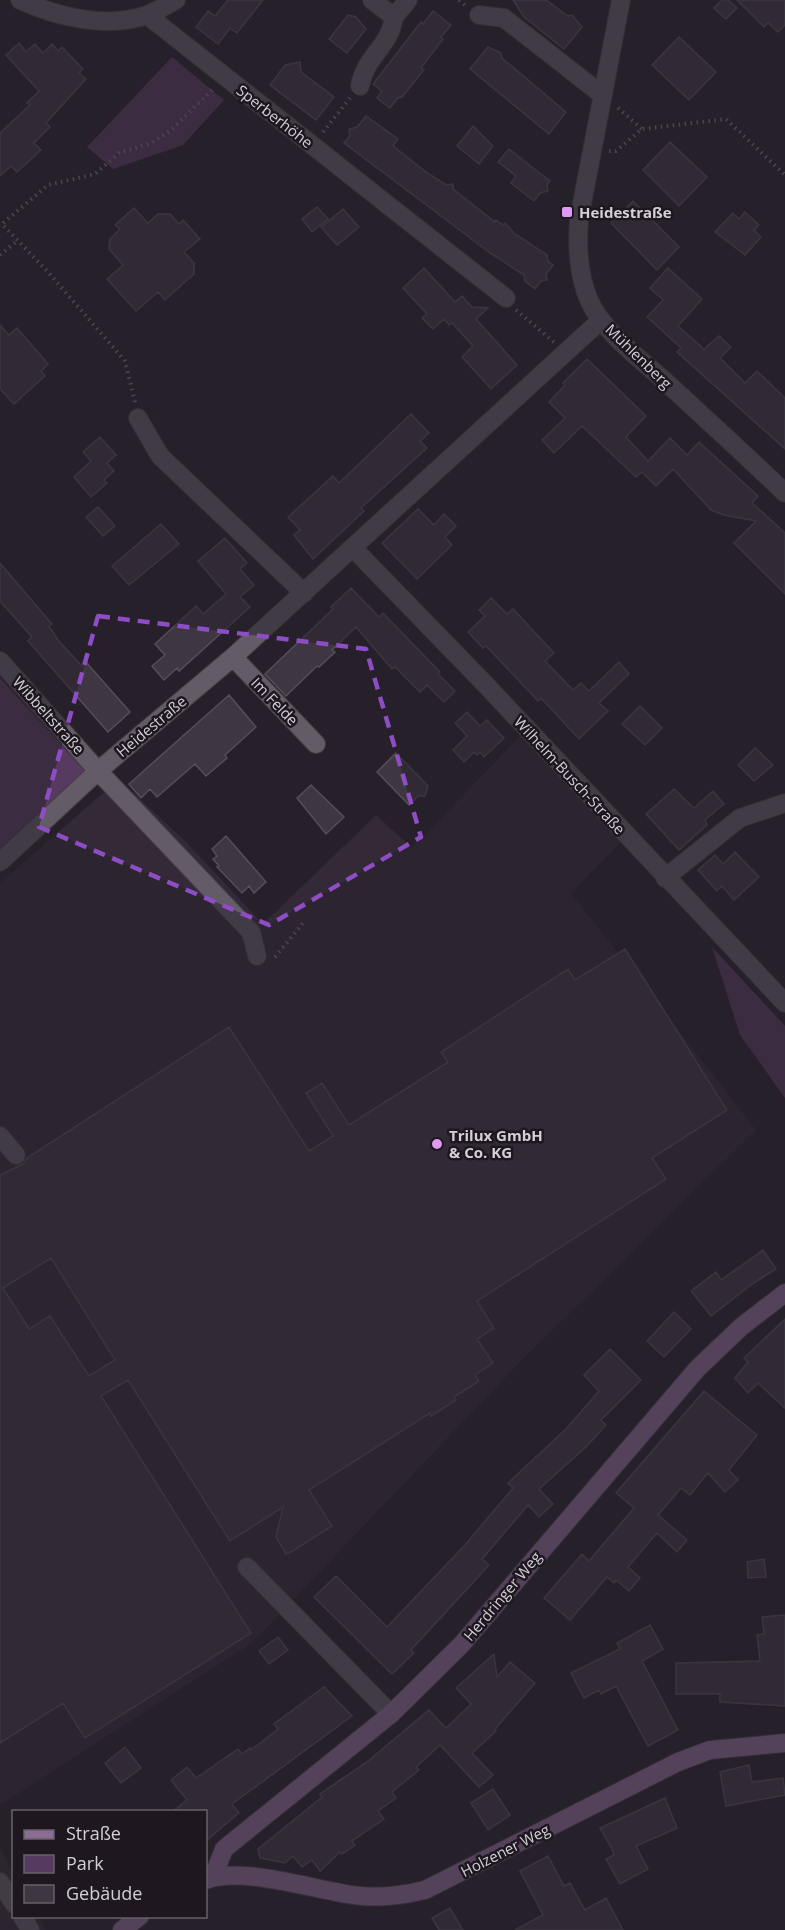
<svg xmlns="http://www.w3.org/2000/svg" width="785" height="1930" font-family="'Open Sans',sans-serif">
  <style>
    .built { fill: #332937 }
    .green { fill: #573a60 }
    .building { fill: #3e3741; stroke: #554d58; stroke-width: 1.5; fill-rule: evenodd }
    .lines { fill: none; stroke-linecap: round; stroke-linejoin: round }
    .minor-casing { stroke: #433d45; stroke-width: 20 }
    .major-casing { stroke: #433d45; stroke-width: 20 }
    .path { stroke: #77717a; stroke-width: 4; stroke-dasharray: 1.5 4.5; stroke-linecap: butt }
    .minor { stroke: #635b66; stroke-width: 18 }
    .major { stroke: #8b6c95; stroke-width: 18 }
    .marked { fill: none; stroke: #8d4dc4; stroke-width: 4.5; stroke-dasharray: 12 8; stroke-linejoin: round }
    .poi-dot { fill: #dd99f3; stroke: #1e1720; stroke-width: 2 }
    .labels { text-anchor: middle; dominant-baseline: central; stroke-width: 5; stroke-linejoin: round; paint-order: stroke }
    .street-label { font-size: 15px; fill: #d4cfd6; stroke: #1e1720 }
    .poi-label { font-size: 15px; font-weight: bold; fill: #d4cfd6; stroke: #1e1720; text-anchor: start }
  </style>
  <rect width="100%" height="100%" fill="#27202a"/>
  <path class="built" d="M525,731L623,840L571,893L756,1130L521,1361L252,1643L0,1805V883L119,779L187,843L263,924L376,815L412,848Z
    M0,1848L13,1873L14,1916L38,1917L45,1930H0Z"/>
  <path class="green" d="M172,57L224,100L183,145L113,169L87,147Z
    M0,678L85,771L0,850Z
    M712,947L785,1026V1098L740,1035Z"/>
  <path class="building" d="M228,0H263L237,33L230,28L218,44L196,27L208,11L215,16Z
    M513,0H546L568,16L572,15L582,27L564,49L524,17Z
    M722,0H728L737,8L726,19L714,8Z
    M737,0H785V25L778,32L768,23L764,27Z
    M433,11L451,25L441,37L443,39L421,68L424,70L402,97L398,98L390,108L377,98L382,91L373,84L421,22L423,24Z
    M348,15L356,17L366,29L347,53L329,39Z
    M679,37L716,72L689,100L652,65Z
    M19,43L26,52L35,44L43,53L52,44L58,51L62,47L83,69L79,73L86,79L46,123L50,127L34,143L41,150L17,172L11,166L0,176V133L30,105L27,103L39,91L6,55Z
    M488,47L501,53L502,58L566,112L549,134L470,69Z
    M300,62L301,72L334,97L316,120L270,85L285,65Z
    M366,116L398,139L393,146L426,172L446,185L453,184V189L495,222L496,220L503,225L505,223L514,233L547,255L548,261L553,265L546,274L547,280L541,281L535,289L525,281L524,275L490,253L344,143L350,136L349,129L357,127Z
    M473,126L493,146L479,164L457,146Z
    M670,142L707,177L679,206L643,170Z
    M509,149L550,181L547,184L548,191L540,193L534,201L511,183L516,176L498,162Z
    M633,201L679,247L657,270L611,223Z
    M317,207L328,219L312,232L302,219Z
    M134,208L148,223L158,214H170L179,224L183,220L200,239L184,252L194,263V274L165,300L158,292L136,311L107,279L123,265L109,249L110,239L120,229L115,225Z
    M343,209L359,227L337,245L321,227Z
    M745,212L759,225L754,230L761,237L745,255L715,232L733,213L739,219Z
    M424,268L455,302L462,296L472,307L488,308L476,319L517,365L491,389L462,357L473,346L452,323L449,325L444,319L433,329L422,318L427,314L403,288Z
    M668,268L702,299L678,326L704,349L719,336L731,347L720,358L745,383L757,371L785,398V449L677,352L681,348L647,317L663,300L650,288Z
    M0,325L9,335L17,328L48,364L41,371L45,376L14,404L0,389Z
    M587,359L646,416L626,437L648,461L670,438L687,455L699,442L758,496L752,503L785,533V594L734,543L756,521L724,515L711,510L673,469L656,486L642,472L636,477L582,426L554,453L542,440L565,418L549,402L565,385L563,383Z
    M411,414L429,433L420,441L427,448L361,508L364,511L313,559L294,535L300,530L288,517L333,476L339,483Z
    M100,437L116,455L107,463L114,471L104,480L107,483L91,497L74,477L91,461L83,452Z
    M98,507L115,526L103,536L86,517Z
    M418,509L434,525L444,514L456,526L445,537L452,545L417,579L382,543Z
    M161,524L179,544L129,585L112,566Z
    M225,538L247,563L240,569L254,585L240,597L250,607L179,671L177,668L164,680L152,666L165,655L155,644L196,606L203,614L226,594L198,561Z
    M0,563L52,624L49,626L58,640L82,666L86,662L130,712L108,732L28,641L32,637L0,601Z
    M351,588L379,617L383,613L440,672L438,674L455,691L444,702L427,685L420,692L395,667L392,669L356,627L332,650L335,652L319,667L317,666L286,696L265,674L333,609L331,607Z
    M491,598L507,614L513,609L554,653L545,661L573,690L581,683L589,691L619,662L629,674L599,703L608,711L579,739L541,698L538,701L486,646L483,648L468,632L485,616L479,610Z
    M229,695L256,727L225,755L227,758L206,776L195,764L157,797L150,789L141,798L129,784Z
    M640,706L662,728L645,745L622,724Z
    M467,712L480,726L487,720L504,738L484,757L480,752L477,755L474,752L464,762L453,750L467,736L455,723Z
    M755,748L773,765L754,781L738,765Z
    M396,753L428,786L425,796H418L409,805L377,772Z
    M311,785L344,817L326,834L297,798Z
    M674,789L694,808L713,791L724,804L705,820L707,825L679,850L646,814Z
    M226,836L266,882L254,893L249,886L242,893L217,867L219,866L213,859L217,856L212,849Z
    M735,852L759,877L734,900L722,886L717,891L698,870L715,855L723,864Z
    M625,949L727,1110L652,1158L666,1179L477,1301L494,1328L477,1339L493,1363L475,1375L479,1381L454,1397L456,1400L431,1416L430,1413L309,1490L332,1526L291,1552L286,1554L276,1537L283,1507L230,1541L128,1380L101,1396L251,1633L85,1738L63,1703L0,1743V1175L23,1164L27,1158L229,1027L309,1151L333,1136L306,1093L322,1083L349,1125L448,1062L441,1052L568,969L575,980ZM51,1258L115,1360L89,1376L50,1316L29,1329L3,1288Z
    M763,1250L776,1269L752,1284L711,1316L691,1291L716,1272L721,1280Z
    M674,1312L691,1329L664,1357L647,1341Z
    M785,1319V1408L758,1383L748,1393L735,1378L748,1362L744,1358Z
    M610,1349L641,1380L601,1420L606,1425L586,1447L539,1489L553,1504L539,1517L528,1505L482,1559L489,1565L411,1650L414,1653L392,1674L314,1597L336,1576L387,1627L465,1545L513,1488L508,1483L566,1429L599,1391L584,1375Z
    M704,1391L757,1435L729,1470L738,1480L725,1492L708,1473L690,1495L681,1488L658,1515L687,1540L677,1552L657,1533L628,1567L640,1578L629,1591L616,1580L614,1583L607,1577L570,1620L544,1598L582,1554L589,1561L634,1508L616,1493Z
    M764,1559L766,1577L748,1578L747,1562Z
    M785,1615V1706L720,1702V1694H676V1663L760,1661L757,1635L764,1634L762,1617Z
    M650,1625L663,1649L642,1661L678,1730L648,1746L616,1686L601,1694L599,1690L584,1698L571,1673L620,1649L617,1643Z
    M278,1637L288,1650L269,1664L259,1651Z
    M494,1654L497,1677L510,1662L535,1683L495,1729L496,1731L472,1753L493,1775L479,1787L440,1745L416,1767L419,1770L392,1792L396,1798L378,1811L384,1819L352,1841L355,1845L342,1854L340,1852L320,1871L312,1860L302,1867L293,1856L285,1863L260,1858L258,1849L322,1797L320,1794L368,1761L429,1710L446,1728L471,1704L456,1688Z
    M324,1687L352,1716L232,1804L239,1813L206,1841V1812H172L187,1800L171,1780L187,1767L196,1778L238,1749L242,1754L250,1748L251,1750L278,1729L274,1724Z
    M125,1747L141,1768L121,1783L105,1763Z
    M749,1765L752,1782L783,1778L785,1795L726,1806L720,1772Z
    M493,1789L510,1815L488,1830L471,1803Z
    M665,1798L677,1828L636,1846L648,1869L620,1884L606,1859L614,1855L613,1851L600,1828Z
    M548,1856L564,1886L570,1883L585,1910L606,1898L623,1930H515L543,1915L520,1871Z
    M450,1908L463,1930H439L432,1918Z"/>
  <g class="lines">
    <defs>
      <path id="minor" d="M20,0C58,17 106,29 147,15C157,11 167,5 176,0
        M372,0L394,17L408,0
        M621,0L579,219C577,245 578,275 589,300C602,331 643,361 667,383C707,420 747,456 785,493
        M147,15L506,298
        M479,15L504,18L601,94
        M360,86C365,56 390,47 394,17
        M138,418L160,456L304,593
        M354,549L485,684L785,1003
        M233,657L316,744
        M0,661L98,771L251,932L257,956
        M0,862L98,771L233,657L601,320
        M665,878L740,818L785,803
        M0,1136L16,1155
        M247,1567L391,1714
        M0,1882L14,1904
        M22,1916L30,1930"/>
      <path id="major" d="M213,1877L224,1849L391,1714L462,1644L697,1369L741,1327L785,1293
        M206,1880C242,1865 320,1892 361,1896C383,1898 404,1895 425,1890L678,1762L710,1750L785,1743
        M122,1930L140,1916"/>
    </defs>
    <use href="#minor" class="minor-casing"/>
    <use href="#major" class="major-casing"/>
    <path class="path" d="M459,0L466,6
      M618,108L642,129
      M323,132L350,98
      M609,151H616L642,129L726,119L785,175
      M0,255L17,241
      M516,310L554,342
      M135,402L125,361L48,272L2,224L48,185L95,174L119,153L151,143L170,131L214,88
      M275,957L303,923"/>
    <use href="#minor" class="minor"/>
    <use href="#major" class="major"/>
  </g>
  <path d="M0 0H785V1930H0ZM98,616L366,649L421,837L269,925L39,827Z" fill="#27202a" fill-opacity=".55" fill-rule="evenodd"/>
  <path class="marked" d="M98,616L366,649L421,837L269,925L39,827Z"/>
  <g class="poi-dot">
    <rect x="561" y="206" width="12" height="12" rx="3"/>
    <circle cx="437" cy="1144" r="6"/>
  </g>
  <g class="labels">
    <g class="street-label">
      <text transform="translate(275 116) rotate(38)">Sperberhöhe</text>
      <text transform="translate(639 356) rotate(44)">Mühlenberg</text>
      <text transform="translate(275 701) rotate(46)">Im Felde</text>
      <text transform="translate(49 715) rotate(48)">Wibbeltstraße</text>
      <text transform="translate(151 726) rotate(-40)">Heidestraße</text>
      <text transform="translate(570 775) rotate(47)">Wilhelm-Busch-Straße</text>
      <text transform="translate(502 1596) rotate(-50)">Herdringer Weg</text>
      <text transform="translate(505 1850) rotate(-27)">Holzener Weg</text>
    </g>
    <g class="poi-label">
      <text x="579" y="212">Heidestraße</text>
      <text x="449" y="1135">Trilux GmbH<tspan x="449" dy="17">&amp; Co. KG</tspan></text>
    </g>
  </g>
  <rect x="12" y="1810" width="195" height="108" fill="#1e1720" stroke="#676169" stroke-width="1.5"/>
  <rect x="24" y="1830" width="30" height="9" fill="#8b6c95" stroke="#676169" stroke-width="1.5"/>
  <text x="66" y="1840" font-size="18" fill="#d4cfd6">Straße</text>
  <rect x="24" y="1855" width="30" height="18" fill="#573a60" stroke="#676169" stroke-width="1.5"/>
  <text x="66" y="1870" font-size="18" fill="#d4cfd6">Park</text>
  <rect x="24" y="1885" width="30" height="18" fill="#3e3741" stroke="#676169" stroke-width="1.5"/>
  <text x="66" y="1900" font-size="18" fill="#d4cfd6">Gebäude</text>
</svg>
